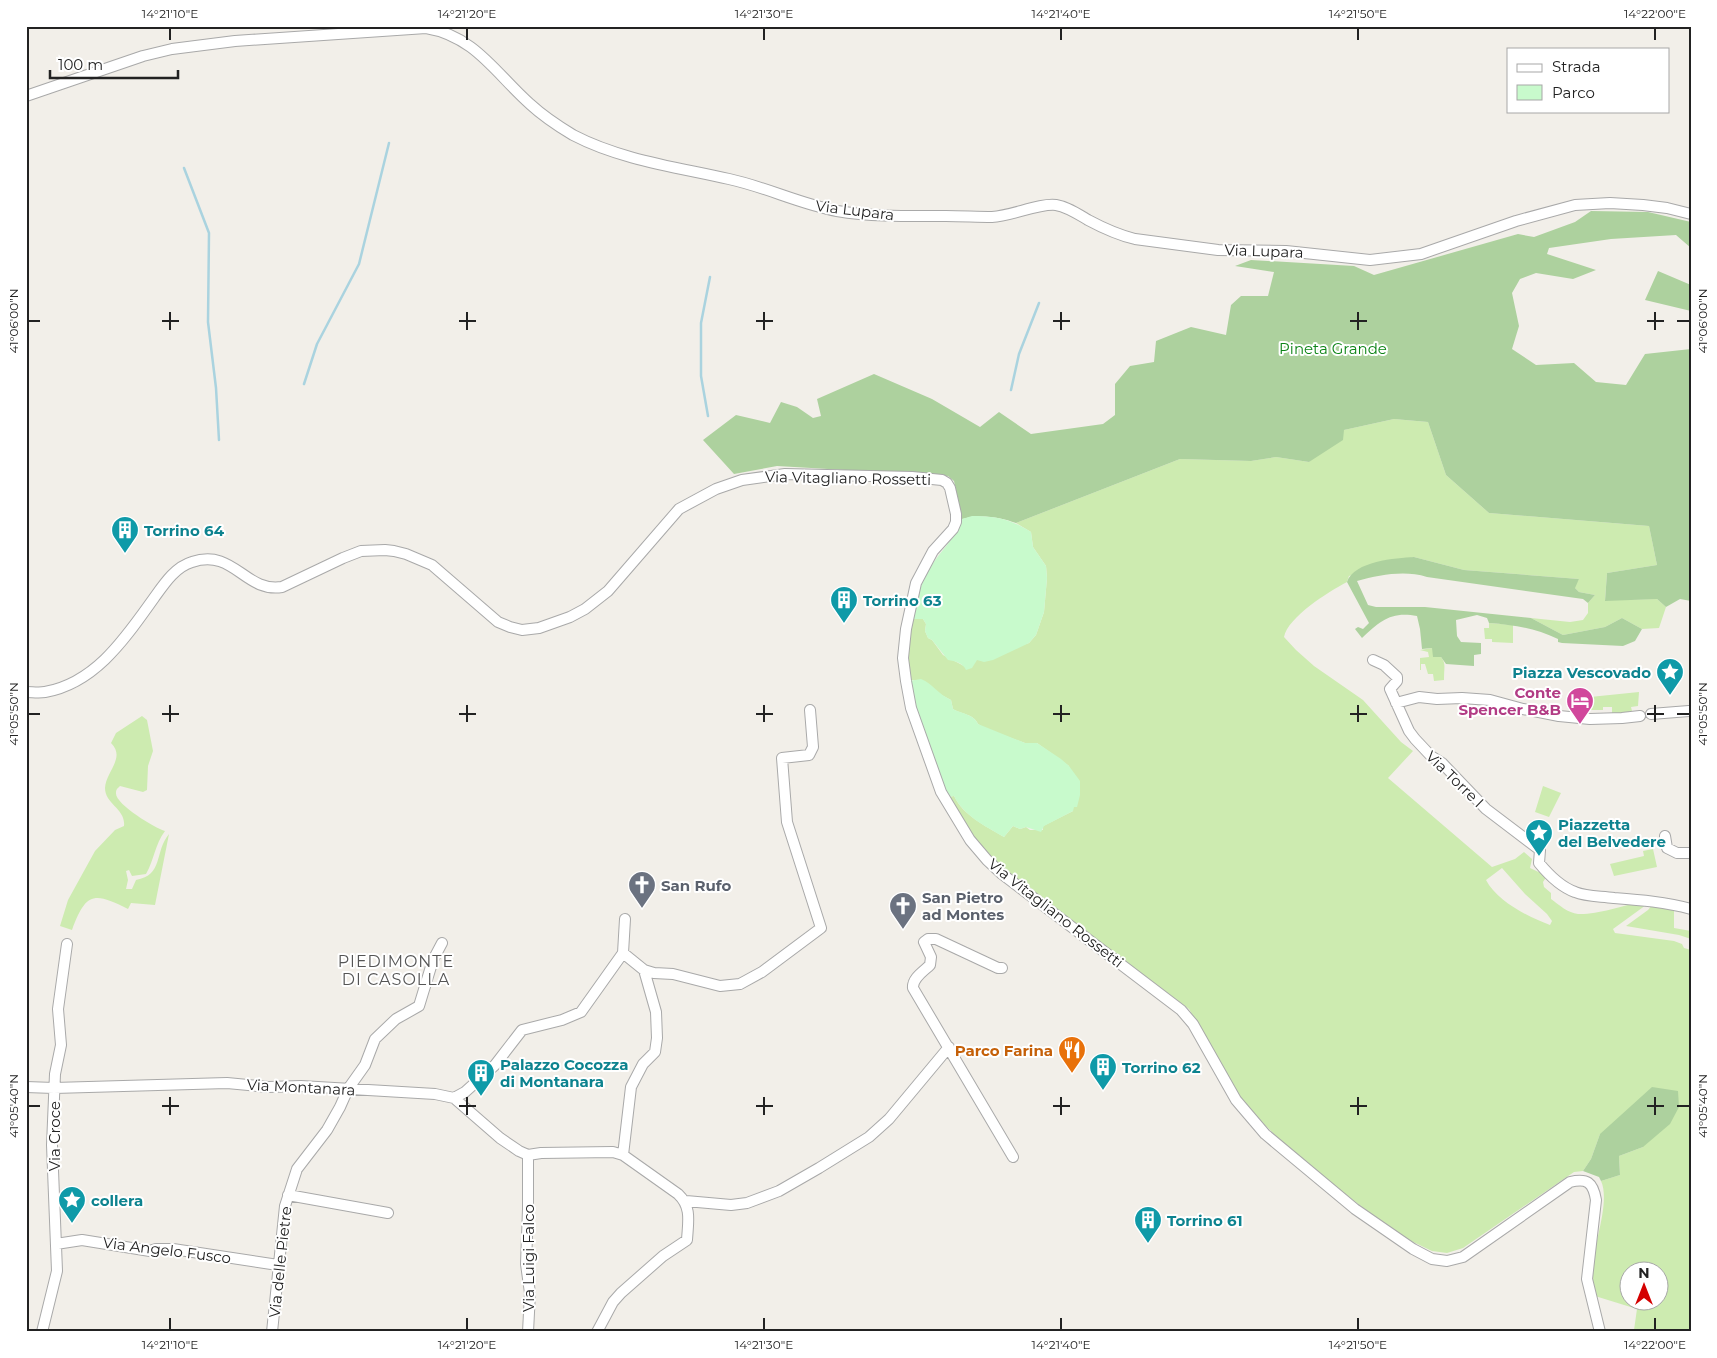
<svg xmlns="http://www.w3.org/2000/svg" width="1717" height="1358" font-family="Montserrat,sans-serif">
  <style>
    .grass { fill: #cdebb0; fill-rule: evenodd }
    .forest { fill: #add19e }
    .park { fill: #c8facc }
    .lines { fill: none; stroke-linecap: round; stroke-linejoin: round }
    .stream { stroke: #aad3df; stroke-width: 2.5 }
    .minor-casing { stroke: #a9a9a9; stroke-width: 12 }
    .minor { stroke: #fff; stroke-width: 10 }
    .ticks { fill: none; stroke: #222; stroke-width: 2 }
    .labels { text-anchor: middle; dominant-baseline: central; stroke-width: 4; stroke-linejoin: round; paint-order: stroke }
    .street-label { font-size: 15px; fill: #222; stroke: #fff }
    .park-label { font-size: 15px; fill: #0c8416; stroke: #fff }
    .culture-label { font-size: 15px; font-weight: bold; fill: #0d838f; stroke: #fff; text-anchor: start }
    .hotel-label { font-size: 15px; font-weight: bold; fill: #b23c85; stroke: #fff; text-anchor: end }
    .worship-label { font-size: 15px; font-weight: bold; fill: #5b616d; stroke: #fff; text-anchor: start }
    .food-label { font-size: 15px; font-weight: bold; fill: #c56008; stroke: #fff; text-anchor: end }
    .neighbourhood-label { font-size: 16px; letter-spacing: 1px; fill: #555; stroke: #fff }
    .neatline { fill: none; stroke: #222; stroke-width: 2 }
    .ticks-label { font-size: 12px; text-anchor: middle; fill: #222 }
  </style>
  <rect width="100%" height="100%" fill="#f2efe9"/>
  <path class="grass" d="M1394,419L1428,422L1446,475L1489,513L1649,526L1657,565L1607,573L1605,600L1657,599L1666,607L1659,628L1642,629L1622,618L1605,627L1563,635L1531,618L1570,622L1583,620L1588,613V603L1595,595L1579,592L1574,587L1579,579L1464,570L1414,557L1349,576L1347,582C1328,592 1288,617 1284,637L1296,650L1314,666L1363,700L1401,742L1413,751L1388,778L1492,867L1515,859L1524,852L1532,859L1530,868L1547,876L1543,882L1544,887L1551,893V899C1559,905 1568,913 1578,914C1595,915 1623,906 1639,902L1646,905L1613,929L1615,933L1674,941L1682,944L1684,948L1691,950V1332H1631L1634,1330L1637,1309L1595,1296C1594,1289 1592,1281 1592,1273C1592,1248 1611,1203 1601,1181L1620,1175L1619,1156L1643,1147L1600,1134L1591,1159L1583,1171L1574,1172L1463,1248L1447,1253L1432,1251L1409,1240L1375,1217L1322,1176L1279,1139L1254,1114L1238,1095L1189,1009L995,863L976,841L948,797L954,796C964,816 984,825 1004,837L1013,826L1020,829L1026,827L1030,830H1043V826L1073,811L1069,766L1037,743H1025L984,728L978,724C974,714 961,714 953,709L951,700L913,680L909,681L908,660L912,619H923L926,624L925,631L928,638L932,640L943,655L964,666L976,660L1029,643L1036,635L1044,612L1047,578L1046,566L1033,547L1031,532L1016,523L1180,459L1251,461L1276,457L1309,462L1344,430ZM1502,868L1525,894L1547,914L1552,921L1550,925C1528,917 1497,901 1486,880ZM1630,1270H1660V1300H1630Z
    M1489,623L1513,625V643L1492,642V639H1485L1484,628H1489Z
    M1432,648C1448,663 1444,661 1444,680L1434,681L1433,674H1428L1425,664H1421V670H1420V658L1429,657L1428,652L1420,650Z
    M1639,692L1638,706L1631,707L1632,711H1629V715L1612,716V707H1603V710H1590V697Z
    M142,716L147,720L153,751L148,766L147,790L143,792L120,786C118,788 116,789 116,793C115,804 155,828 165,831C155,844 154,860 146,874L132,876L129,870L126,871L128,880L126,889H132L136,880C164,875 154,852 169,834L155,905L131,903L128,909C94,892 86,892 72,930L60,926L68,900L95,851L115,830L124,826C126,809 105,804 105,788C106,771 126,758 111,743L116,733Z
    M1543,786L1561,793L1549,817L1535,812Z
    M1653,849L1657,867L1614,876L1610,864L1644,856L1643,851Z
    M1653,904L1674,908V928L1691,931V939L1679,935L1626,926L1648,910Z"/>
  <path class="forest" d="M1591,211L1648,212L1691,222V248L1676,235L1611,239L1549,248L1547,254L1596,270L1573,279L1536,273L1520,279L1512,293L1519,326L1512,349L1536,365L1574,363L1596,382L1626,385L1645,354L1691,349V601L1680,599L1666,607L1657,599L1605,601L1607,573L1657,565L1649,526L1489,513L1446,475L1428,422L1394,419L1344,430L1343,440L1309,462L1276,457L1251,461L1180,459L1016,523C1000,517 979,514 962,519L954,481L948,476L777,466L734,474L703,440L736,415L770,423L781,402L797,407L813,418L821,416L817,399L874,374L932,399L980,427L999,412L1031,434L1103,424L1115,415V384L1130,366L1154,362L1156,341L1191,327L1226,335L1231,305L1241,296H1268L1274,272L1235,266L1251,260L1354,266L1374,275L1518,234L1534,237L1575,222Z
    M1658,271L1691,285V311L1645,300Z
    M1414,557L1464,570L1579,579L1575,588L1579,592L1595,595L1588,603L1583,599L1427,577C1404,570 1380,575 1357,581L1368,605L1376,607H1425L1531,618L1563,635L1605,627L1622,618L1642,629L1635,641L1623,646L1562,643L1558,642V639C1535,628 1514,625 1489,623L1487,618L1477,615L1456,620L1457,636L1461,642L1481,643V654L1474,655V666L1446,664L1441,657H1433L1432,648L1422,649L1420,629L1417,616C1391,611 1380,621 1362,638L1355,629L1358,627L1363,629L1369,623L1347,582C1354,561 1396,558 1414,557Z
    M1652,1087L1678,1091L1679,1107L1670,1124L1643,1147L1619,1156L1620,1175L1601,1181L1599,1177L1583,1171L1591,1159L1600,1134Z"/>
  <path class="park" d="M972,516C997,516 1010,519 1031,532L1033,547L1046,566L1047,578L1044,612L1036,635L1029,643L993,660L984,662L977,660L972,668L966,670C963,663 955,661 948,660L932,640L928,638L925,631L926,624L923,619H912C916,601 920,584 930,568C940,551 956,538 962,519Z
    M921,679C933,684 938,694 951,700L953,709C962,714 974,714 978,724L1025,743H1037L1061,759L1069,766L1080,781V795L1077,807H1074L1073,811L1044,826L1041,832L1026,827L1020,829L1013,826L1004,837C985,826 964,816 954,796L948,797C931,763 917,718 909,681Z"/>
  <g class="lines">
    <path class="stream" d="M184,168L209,233L208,322L216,388L219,440
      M304,384L317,344L359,264L389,143
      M1011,390L1019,354L1039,303
      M708,416L701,376V323L710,277"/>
    <defs>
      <path id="minor" d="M26,96L143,56L172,49L235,41L426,28C475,36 496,74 530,104C543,116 558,126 573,135C621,160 676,167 729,179C766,187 800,204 837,211C873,217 910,216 946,216C962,216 977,217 992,217C1012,216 1039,203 1056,205C1068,207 1078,214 1088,220C1103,228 1118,235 1135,239L1218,250L1286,251L1370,260L1421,254L1516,221L1575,205L1610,203L1643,205L1667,208L1691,214
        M1373,660L1384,665L1397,677V681L1390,689L1409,731L1415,739L1431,756L1442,763L1486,809L1540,850L1539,863C1548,874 1561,887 1575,892C1587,897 1601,896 1614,898C1640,900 1666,902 1691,909
        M26,692C32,692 39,693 45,692C96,683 126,637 154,598C164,584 175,567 192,562C234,548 245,593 282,587L343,558L361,551L385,550L394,551L406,554L432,565L498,622L510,627L522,630L539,628L570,617L585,609L608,591L679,509L716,489L742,480L785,474L912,477L942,480L947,483L950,488L956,514V522L953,529L933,551L916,583L906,629L903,658L906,681L911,708L941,792L970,840L987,860L1002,874L1181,1010L1193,1024L1236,1100L1265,1134L1355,1209L1413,1249L1432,1259L1447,1261L1463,1257L1570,1182C1587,1178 1593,1182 1596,1200L1587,1279L1600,1332
        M1396,703L1419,697L1437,699L1462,698L1490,700L1523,709L1559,716L1590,719L1622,718L1640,716
        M1651,714L1689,711
        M1665,836L1667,848L1677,853H1691
        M623,953L644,970L654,973L673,974L720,986L740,984L762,972L821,928L787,822L782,758L809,755L813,747L810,710
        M623,953L625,919
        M1002,968H998L936,939H928L924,942L931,957L930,965C924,971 912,978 913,988L1013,1157
        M26,1087L54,1088L227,1083L268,1087L301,1086L435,1094L454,1098L500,1138L519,1151L528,1155
        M454,1098L465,1092L495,1065L522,1030L562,1020L581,1012L623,953
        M528,1155L541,1153L613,1152L623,1155L678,1194C692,1207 688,1222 687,1240L663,1256L621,1293L613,1302L597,1332
        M528,1155V1209L526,1264L530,1293L528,1332
        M623,1155L631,1087L643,1064L655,1052L657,1038L656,1012L644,970
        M288,1195L388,1213
        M686,1201L731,1205L747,1203L779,1191L819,1168L869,1137L889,1119L949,1047
        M56,1244L82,1240L150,1251L156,1249H173L278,1265
        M42,1332L57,1271L52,1145L55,1074L61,1045L58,1009L67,944
        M272,1332L285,1206L297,1169L327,1130L340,1107L348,1089L365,1065L375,1039L396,1019L419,1006L433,960L442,943"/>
    </defs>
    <use href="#minor" class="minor-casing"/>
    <use href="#minor" class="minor"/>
  </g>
  <path class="ticks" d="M170,28V40M467,28V40M764,28V40M1061,28V40M1358,28V40M1655,28V40M170,312V330M467,312V330M764,312V330M1061,312V330M1358,312V330M1655,312V330M28,321H40M162,321H179M459,321H476M756,321H773M1053,321H1070M1350,321H1367M1647,321H1664M1677,321H1690M170,705V722M467,705V722M764,705V722M1061,705V722M1358,705V722M1655,705V722M28,714H40M162,714H179M459,714H476M756,714H773M1053,714H1070M1350,714H1367M1647,714H1664M1677,714H1690M170,1097V1115M467,1097V1115M764,1097V1115M1061,1097V1115M1358,1097V1115M1655,1097V1115M28,1106H40M162,1106H179M459,1106H476M756,1106H773M1053,1106H1070M1350,1106H1367M1647,1106H1664M1677,1106H1690M170,1318V1330M467,1318V1330M764,1318V1330M1061,1318V1330M1358,1318V1330M1655,1318V1330"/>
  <defs>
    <symbol id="building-pin" viewBox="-11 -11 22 30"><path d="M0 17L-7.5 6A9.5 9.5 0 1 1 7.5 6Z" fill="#0f9aa8" stroke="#fff"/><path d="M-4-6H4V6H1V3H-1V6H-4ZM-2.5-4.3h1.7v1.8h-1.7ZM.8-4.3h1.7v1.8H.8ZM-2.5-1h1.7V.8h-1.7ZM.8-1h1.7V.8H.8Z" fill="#fff"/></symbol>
    <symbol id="sight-pin" viewBox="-11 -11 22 30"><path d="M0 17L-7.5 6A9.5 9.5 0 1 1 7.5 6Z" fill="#0f9aa8" stroke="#fff"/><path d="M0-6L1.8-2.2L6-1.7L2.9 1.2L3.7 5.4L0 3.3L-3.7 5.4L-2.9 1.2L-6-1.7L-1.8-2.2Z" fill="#fff"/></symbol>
    <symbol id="hotel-pin" viewBox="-11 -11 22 30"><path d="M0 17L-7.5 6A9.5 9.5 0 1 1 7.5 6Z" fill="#d1479c" stroke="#fff"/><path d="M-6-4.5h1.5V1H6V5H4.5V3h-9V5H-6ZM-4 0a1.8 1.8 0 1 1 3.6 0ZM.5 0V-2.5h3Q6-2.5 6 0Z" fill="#fff"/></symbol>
    <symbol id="church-pin" viewBox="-11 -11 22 30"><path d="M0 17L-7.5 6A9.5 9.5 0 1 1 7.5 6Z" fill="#6b7280" stroke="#fff"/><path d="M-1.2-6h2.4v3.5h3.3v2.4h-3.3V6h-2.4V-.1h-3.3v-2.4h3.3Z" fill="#fff"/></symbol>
    <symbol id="restaurant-pin" viewBox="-11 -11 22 30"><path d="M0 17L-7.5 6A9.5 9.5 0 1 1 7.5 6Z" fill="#e8710a" stroke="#fff"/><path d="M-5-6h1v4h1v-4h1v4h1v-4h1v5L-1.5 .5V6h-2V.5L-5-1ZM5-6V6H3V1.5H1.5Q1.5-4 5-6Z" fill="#fff"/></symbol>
  </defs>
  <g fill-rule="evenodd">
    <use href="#building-pin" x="109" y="514" width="32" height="43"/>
    <use href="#building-pin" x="828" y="584" width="32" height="43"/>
    <use href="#sight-pin" x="1654" y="656" width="32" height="43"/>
    <use href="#hotel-pin" x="1564" y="685" width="32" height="43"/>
    <use href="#sight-pin" x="1523" y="817" width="32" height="43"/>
    <use href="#church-pin" x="626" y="869" width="32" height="43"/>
    <use href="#church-pin" x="887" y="890" width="32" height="43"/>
    <use href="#restaurant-pin" x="1056" y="1034" width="32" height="43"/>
    <use href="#building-pin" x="1087" y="1051" width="32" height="43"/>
    <use href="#building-pin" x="465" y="1057" width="32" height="43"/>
    <use href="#sight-pin" x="56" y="1184" width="32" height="43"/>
    <use href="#building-pin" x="1132" y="1204" width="32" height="43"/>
  </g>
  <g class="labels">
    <g class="street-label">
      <text transform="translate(855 210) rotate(7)">Via Lupara</text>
      <text transform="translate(1264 251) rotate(2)">Via Lupara</text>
      <text transform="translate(848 478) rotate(1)">Via Vitagliano Rossetti</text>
      <text transform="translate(1455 779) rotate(44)">Via Torre I</text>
      <text transform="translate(1056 913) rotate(38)">Via Vitagliano Rossetti</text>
      <text transform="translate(301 1087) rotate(3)">Via Montanara</text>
      <text transform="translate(54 1136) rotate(-90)">Via Croce</text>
      <text transform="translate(167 1250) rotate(7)">Via Angelo Fusco</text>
      <text transform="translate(528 1258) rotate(-90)">Via Luigi Falco</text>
      <text transform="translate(280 1262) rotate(-84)">Via delle Pietre</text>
    </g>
    <g class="park-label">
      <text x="1333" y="348">Pineta Grande</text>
    </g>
    <g class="culture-label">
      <text x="144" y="530">Torrino 64</text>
      <text x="863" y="600">Torrino 63</text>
      <text x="1651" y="672" text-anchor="end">Piazza Vescovado</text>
      <text x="1558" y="824">Piazzetta<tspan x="1558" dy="17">del Belvedere</tspan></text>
      <text x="500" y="1064">Palazzo Cocozza<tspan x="500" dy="17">di Montanara</tspan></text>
      <text x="1122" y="1067">Torrino 62</text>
      <text x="91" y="1200">collera</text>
      <text x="1167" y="1220">Torrino 61</text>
    </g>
    <g class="hotel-label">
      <text x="1561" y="692">Conte<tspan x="1561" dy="17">Spencer B&amp;B</tspan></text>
    </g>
    <g class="worship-label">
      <text x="661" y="885">San Rufo</text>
      <text x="922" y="897">San Pietro<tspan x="922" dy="17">ad Montes</tspan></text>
    </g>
    <g class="food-label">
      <text x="1053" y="1050">Parco Farina</text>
    </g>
    <g class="neighbourhood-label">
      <text x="396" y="961">PIEDIMONTE<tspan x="396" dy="18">DI CASOLLA</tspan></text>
    </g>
  </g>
  <rect width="1717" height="1358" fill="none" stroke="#ffffff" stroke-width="55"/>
  <rect x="1507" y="48" width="162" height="65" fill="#ffffff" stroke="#a7a7a7"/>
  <rect x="1517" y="64" width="25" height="8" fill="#ffffff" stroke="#a7a7a7"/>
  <text x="1552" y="72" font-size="15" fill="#222222">Strada</text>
  <rect x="1517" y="85" width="25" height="15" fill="#c8facc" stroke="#a7a7a7"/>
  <text x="1552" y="98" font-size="15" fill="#222222">Parco</text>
  <g transform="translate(1644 1286)"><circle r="24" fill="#ffffff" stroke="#a7a7a7"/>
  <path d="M0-4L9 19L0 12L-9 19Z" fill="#d40000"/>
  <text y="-8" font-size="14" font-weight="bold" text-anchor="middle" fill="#222222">N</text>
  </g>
  <path d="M50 70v8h128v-8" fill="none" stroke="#222222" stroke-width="2.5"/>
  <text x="58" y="70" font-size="15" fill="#222222" stroke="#ffffff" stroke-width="4" paint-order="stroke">100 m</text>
  <rect x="28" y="28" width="1662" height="1302" class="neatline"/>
  <g class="ticks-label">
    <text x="170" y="18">14°21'10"E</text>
    <text x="467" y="18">14°21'20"E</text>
    <text x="764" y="18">14°21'30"E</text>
    <text x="1061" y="18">14°21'40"E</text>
    <text x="1358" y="18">14°21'50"E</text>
    <text x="1655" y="18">14°22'00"E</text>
    <text transform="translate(14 321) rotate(-90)" y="4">41°06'00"N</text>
    <text transform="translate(1703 321) rotate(-90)" y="4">41°06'00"N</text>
    <text transform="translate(14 714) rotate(-90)" y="4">41°05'50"N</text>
    <text transform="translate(1703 714) rotate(-90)" y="4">41°05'50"N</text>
    <text transform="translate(14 1106) rotate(-90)" y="4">41°05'40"N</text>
    <text transform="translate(1703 1106) rotate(-90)" y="4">41°05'40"N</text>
    <text x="170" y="1349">14°21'10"E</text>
    <text x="467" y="1349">14°21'20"E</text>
    <text x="764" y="1349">14°21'30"E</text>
    <text x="1061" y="1349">14°21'40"E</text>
    <text x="1358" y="1349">14°21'50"E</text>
    <text x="1655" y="1349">14°22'00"E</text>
  </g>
</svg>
